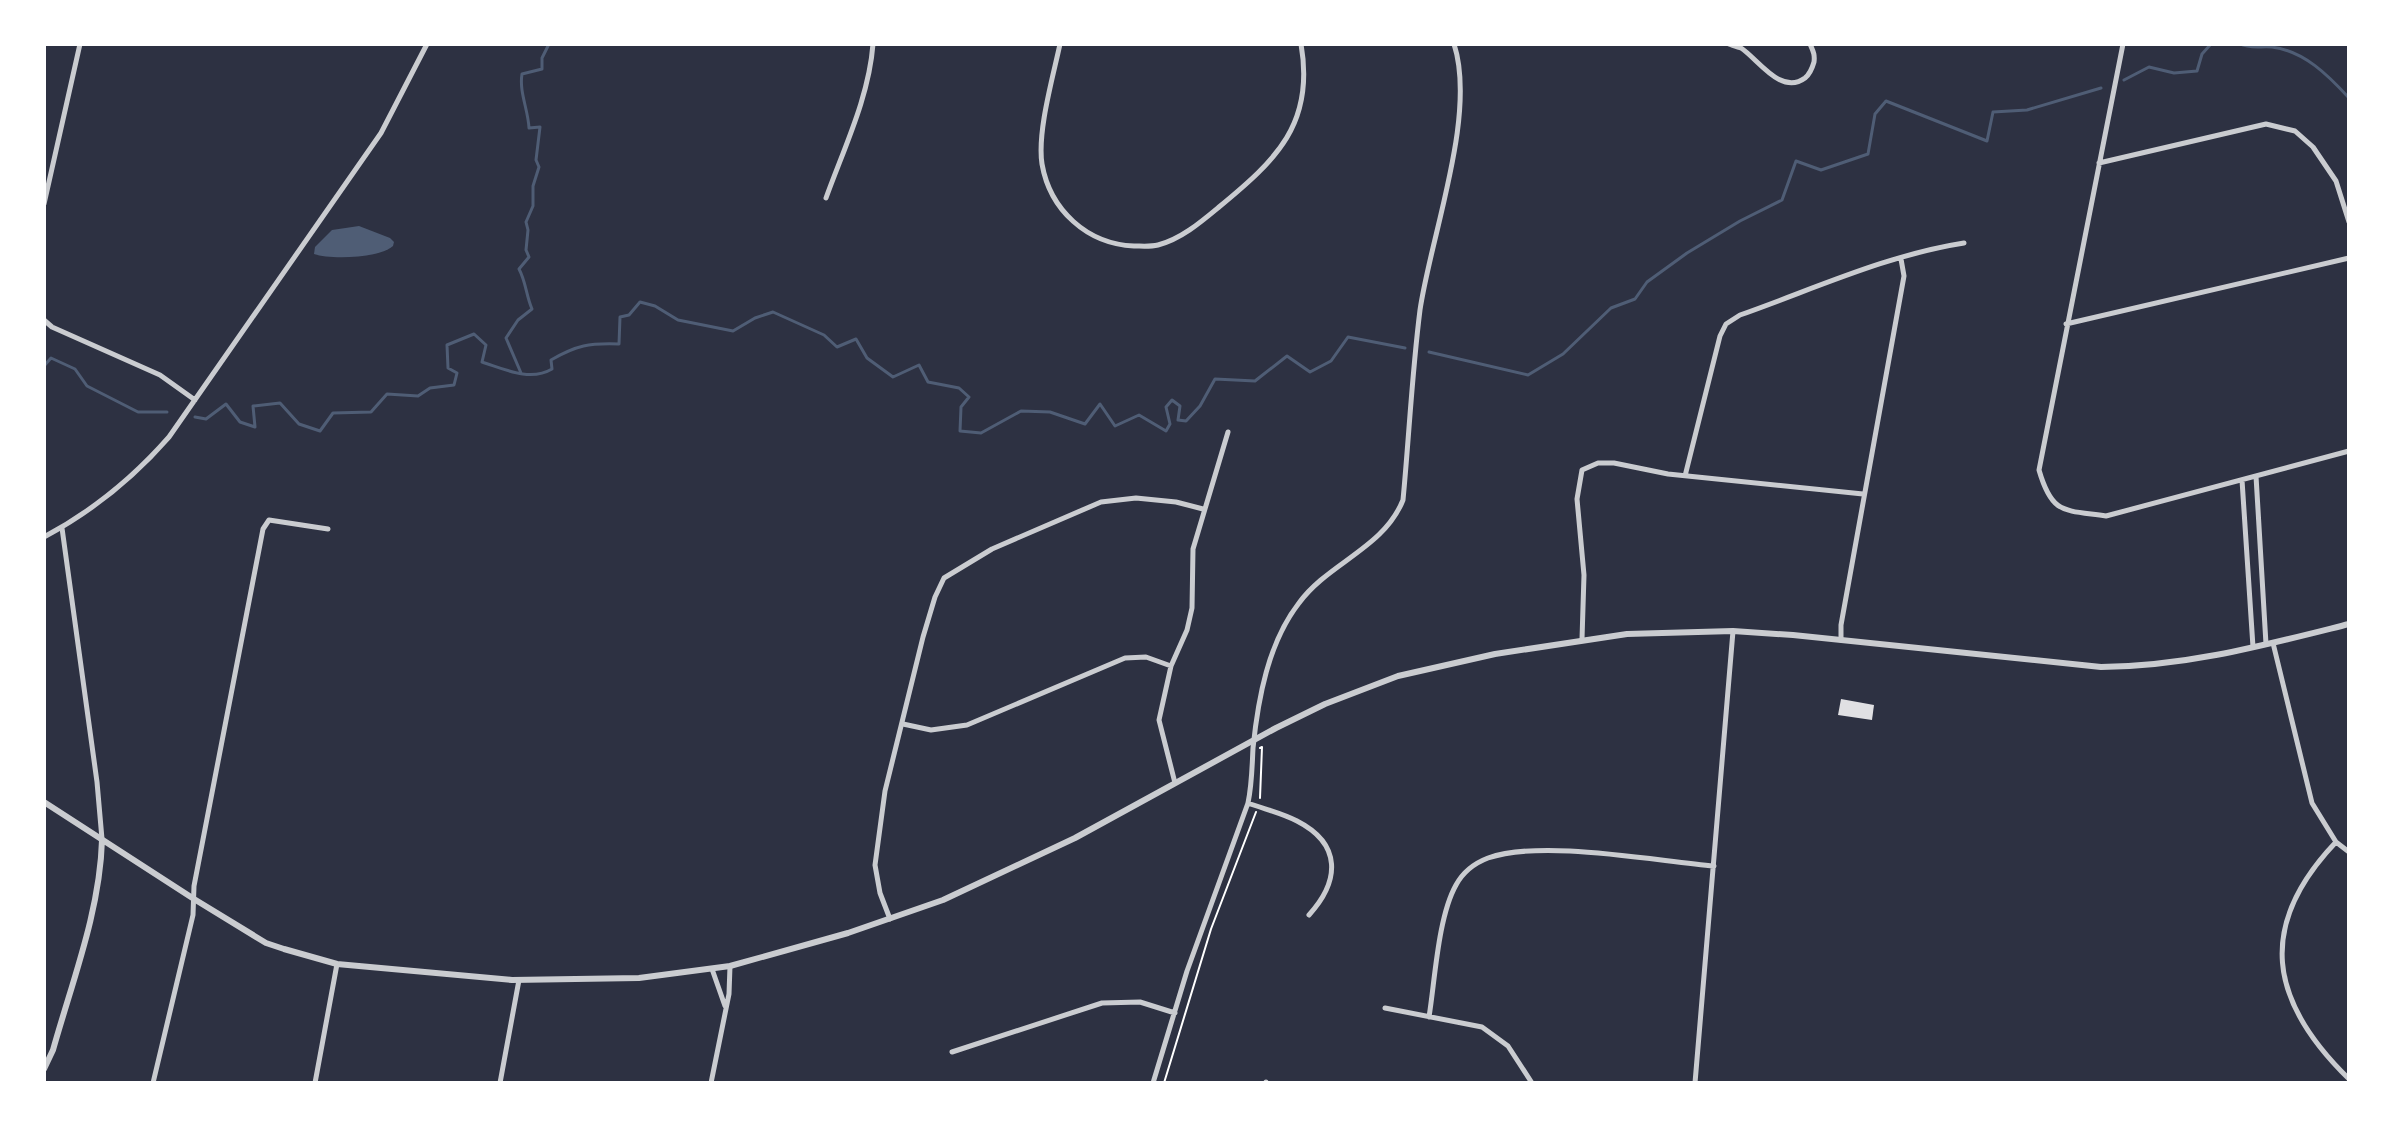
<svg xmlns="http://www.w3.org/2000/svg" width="2393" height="1127" font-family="Ubuntu,sans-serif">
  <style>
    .water { fill: #4f5d75 }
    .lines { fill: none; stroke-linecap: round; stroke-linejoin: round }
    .stream { stroke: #4f5d75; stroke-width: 3 }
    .building { fill: #e0e0e3 }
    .path { stroke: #fff; stroke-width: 2 }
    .minor { stroke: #caccd0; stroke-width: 5 }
    .tertiary { stroke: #caccd0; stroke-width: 6 }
  </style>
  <rect width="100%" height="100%" fill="#2d3142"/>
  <path class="water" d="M359,226L390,238L394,242L393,246C380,258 331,260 314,254L315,247L332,230Z"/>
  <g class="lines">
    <path class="stream" d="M2240,44C2250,49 2261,46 2272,47C2304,51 2328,75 2349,98
      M2124,80L2149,67L2174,73L2197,71L2202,54L2211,44
      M1429,352L1528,375L1563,354L1611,308L1635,299L1647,282L1687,253L1740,221L1782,200L1796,161L1821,170L1868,154L1875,114L1886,101L1987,141L1993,112L2027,110L2101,88
      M44,366L51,358L75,369L87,386L138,412H167
      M521,373L506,338L518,320L532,309C526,295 526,282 519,269L529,257L526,250L528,230L526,222L533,206V186L539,167L536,160L540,127L529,128C528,109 519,92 522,74L542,69V58L549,44
      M195,417L206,419L226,404L240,422L255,427L253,406L280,403L299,424L320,431L333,413L371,412L387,394L418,396L430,388L454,385L457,373L448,368L447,345L474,334L486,345L482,362C504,369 530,382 552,369L551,360C577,345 589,343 619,344L620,317L629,315L640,302L655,306L678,320L733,331L755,318L773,312L824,335L837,347L856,339L867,358L893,377L919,365L928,382L959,388L969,397L961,407L960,431L981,433L1021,411L1050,412L1085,424L1100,404L1115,426L1139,415L1166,431L1170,424L1166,407L1172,400L1180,406L1178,420L1186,421L1200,406L1215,379L1255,381L1287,356L1310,372L1331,361L1348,337L1405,348"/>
  </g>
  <path class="building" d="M1841,699L1874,705L1872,720L1838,715Z"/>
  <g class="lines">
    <path class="path" d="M1260,798L1262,747L1260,748
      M1164,1083L1211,929L1256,812"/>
    <path class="minor" d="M1060,44C1053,77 1037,132 1042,164C1050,210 1087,244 1134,246C1141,246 1150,247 1158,245C1181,239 1201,222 1219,207C1276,160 1315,124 1301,44
      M1729,44C1731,45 1739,47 1741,48C1758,59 1781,96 1805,78C1810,74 1812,69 1814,62C1815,54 1813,51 1810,44
      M2123,44L2039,470C2052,515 2064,510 2106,516L2349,451
      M2099,163L2266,124L2295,131L2313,147L2336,181L2349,222
      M826,198C844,148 869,97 873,44
      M44,204L80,44
      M44,320L52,327L160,375L195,400
      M2066,324L2349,258
      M1685,476L1720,336L1726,324L1740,315C1814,289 1887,255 1964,243
      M2256,476L2266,644
      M2242,480L2253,647
      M62,528L97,782L102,839
      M44,537C91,512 134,477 169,437L381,133L427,44
      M1582,639L1584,575L1577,499L1582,470L1598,463H1614L1668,474L1863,494
      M1841,640V625L1904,276L1901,259
      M2273,643L2312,803L2336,842L2349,852
      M903,724L931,730L967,725L1125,658L1146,657L1171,666
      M1175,783L1159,720L1171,666L1187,630L1192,608L1193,549L1228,432
      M1248,803C1264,809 1282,813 1297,821C1342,844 1340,881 1309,915
      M2336,842C2256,926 2269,1001 2349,1079
      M890,919L880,893L875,865L885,791L923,637L935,597L944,578L992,549L1101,502L1136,498L1176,502L1203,509
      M712,969L725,1006
      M1385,1008L1482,1027L1508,1046L1532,1083
      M1429,1017C1435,980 1438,917 1456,885C1463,872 1475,863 1488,858C1542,839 1655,861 1714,866
      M952,1052L1102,1003L1140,1002L1175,1013
      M153,1083L193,915L194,886L263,529L269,520L328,529
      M315,1083L337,964
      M500,1083L519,980
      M711,1083L729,994L730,966
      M1153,1083L1187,971L1248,803C1252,784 1252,767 1253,748C1258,699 1268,643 1299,603C1328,563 1384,548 1403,500C1409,437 1412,373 1420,310C1431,235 1477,115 1454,44
      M1266,1083V1082
      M1695,1083L1733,631"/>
    <path class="tertiary" d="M44,802L194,899L266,943L284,949L337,964L512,980L639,978L730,966L848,933L943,900L1075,838L1276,728L1325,704L1398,676L1495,654L1627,634L1733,631L1793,635L2101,667C2188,666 2265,645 2349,624
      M44,1069L53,1050C72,982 100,911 102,840"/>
  </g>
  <rect width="2393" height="1127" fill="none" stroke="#ffffff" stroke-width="92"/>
</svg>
